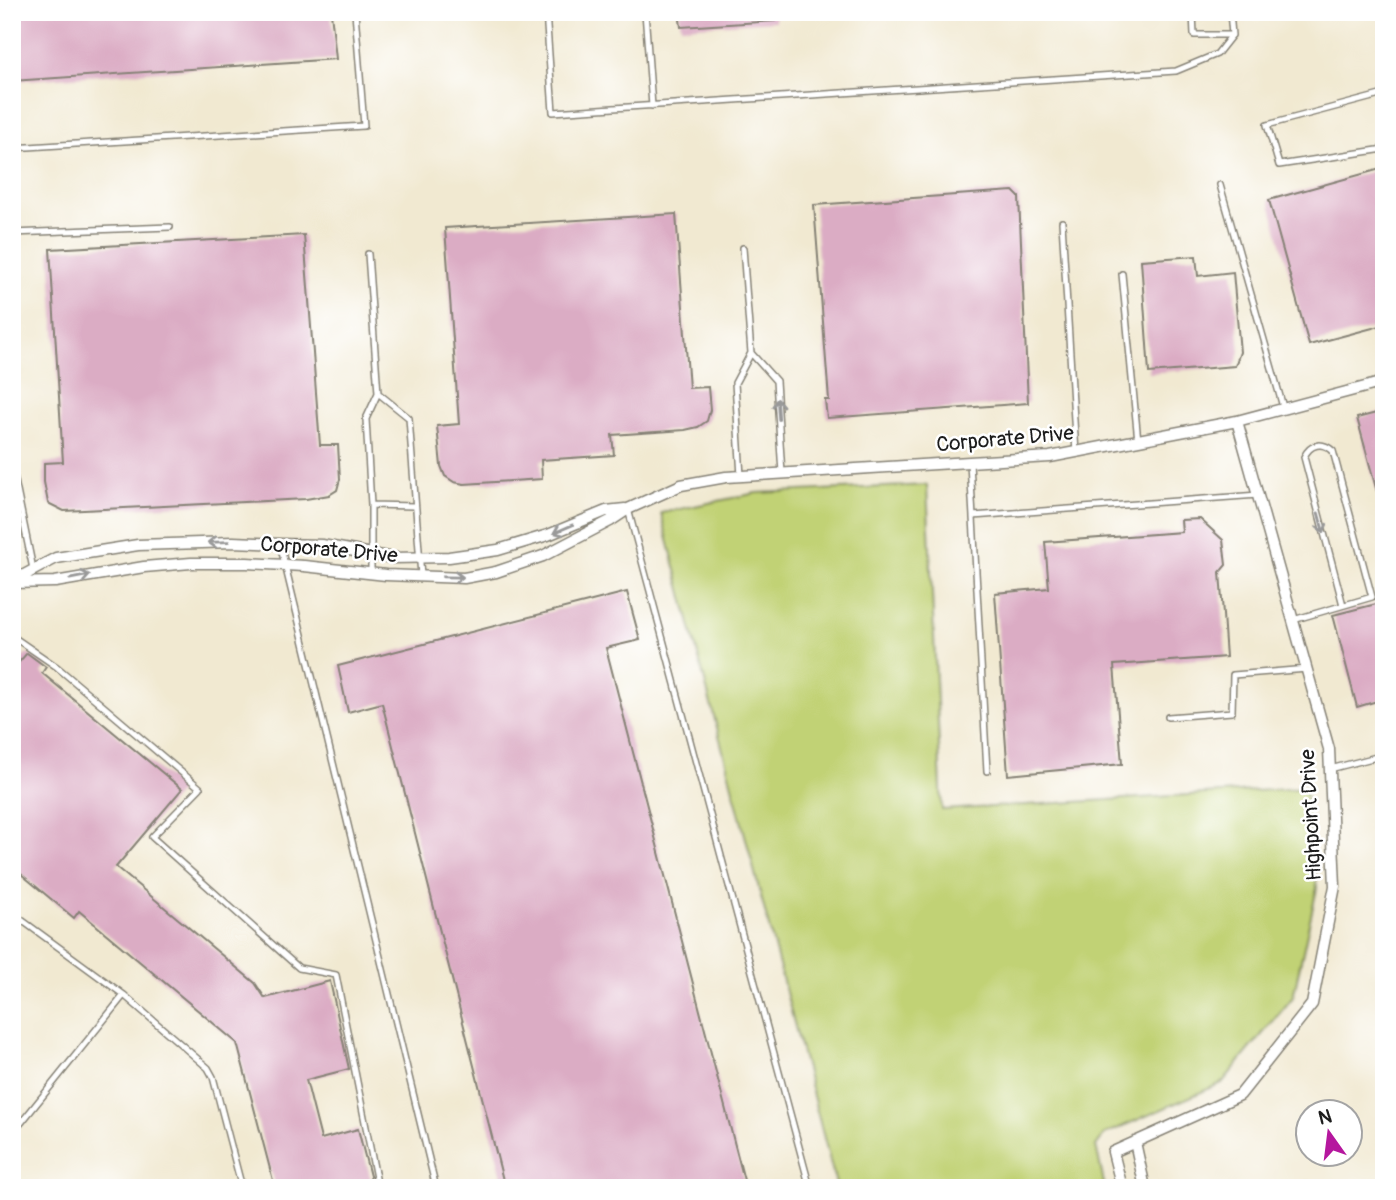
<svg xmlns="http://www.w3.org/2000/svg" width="1396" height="1200" font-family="Pangolin,sans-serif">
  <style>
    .green { fill: #c1d275; stroke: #6e7748; stroke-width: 2 }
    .building { fill: #dbacc4 }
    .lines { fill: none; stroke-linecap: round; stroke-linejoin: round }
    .service-casing { stroke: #868276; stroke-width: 8 }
    .minor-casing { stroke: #868276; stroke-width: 13 }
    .service { stroke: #fff; stroke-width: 5 }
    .minor { stroke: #fff; stroke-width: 10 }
    .oneway { stroke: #999 }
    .labels { text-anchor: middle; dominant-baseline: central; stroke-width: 5; stroke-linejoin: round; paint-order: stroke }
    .street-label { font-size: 21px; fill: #1c1c1c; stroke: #fff }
  </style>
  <rect width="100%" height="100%" fill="#fff"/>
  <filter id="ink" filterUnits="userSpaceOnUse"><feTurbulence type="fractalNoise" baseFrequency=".0143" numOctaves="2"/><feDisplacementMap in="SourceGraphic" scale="14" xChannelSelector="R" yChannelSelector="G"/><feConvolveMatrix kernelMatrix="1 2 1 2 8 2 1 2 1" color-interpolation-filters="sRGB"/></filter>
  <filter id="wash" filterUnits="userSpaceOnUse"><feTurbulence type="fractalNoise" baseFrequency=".00686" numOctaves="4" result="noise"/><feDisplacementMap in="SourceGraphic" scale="28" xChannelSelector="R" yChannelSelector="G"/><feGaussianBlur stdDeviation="1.57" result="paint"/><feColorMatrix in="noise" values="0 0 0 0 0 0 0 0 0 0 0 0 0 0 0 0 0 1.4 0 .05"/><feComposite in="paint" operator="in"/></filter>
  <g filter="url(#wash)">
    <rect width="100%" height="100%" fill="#f1e9d1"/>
    <path class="green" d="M927,485L942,810L1305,788L1317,888L1293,997L1222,1083L1105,1134L1096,1146L1105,1188H837L661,513L756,493Z"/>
    <g id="blocks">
      <path class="building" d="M12,12H331L336,59L12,81Z
        M679,12H775V21L681,27Z
        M1384,168V325L1309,345L1269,200Z
        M1013,191L1019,197L1028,403L827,418L825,400H829L814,205Z
        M676,214L689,388L708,387L710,410L707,421L698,427L685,430L612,435L614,455L541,460L542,479L464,484L454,482L445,476L441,466L437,426L459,424L445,228Z
        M304,235L320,445H338L340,479L337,490L329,495L306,499L64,511L48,503L44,482V463L63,462L50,249Z
        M1196,256L1198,276L1233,272L1240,352L1235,366L1149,373L1141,260Z
        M1384,411V503H1380L1357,418Z
        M1200,519L1223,540L1226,565L1220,572L1226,657L1114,665L1122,764L1008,775L995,593L1049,588L1045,542L1182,532L1181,520Z
        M627,592L640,640L606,648L746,1188H505L382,703L348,712L338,666Z
        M1384,602V699L1357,707L1333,615Z
        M27,653L46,667L42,673L182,789L116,867L255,983L265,998L330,981L349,1069L306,1080L321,1139L358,1129L373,1188H275L237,1043L79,911L74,918L21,874L12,875V670Z"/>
    </g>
  </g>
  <g filter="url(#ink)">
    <use href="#blocks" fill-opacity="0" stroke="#868276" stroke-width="2"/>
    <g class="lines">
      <defs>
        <path id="service" d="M546,12L553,112L1176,71L1217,54L1232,35L1230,12
          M645,12L652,106
          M1193,12L1194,35H1232
          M1384,94L1267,125L1279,165L1384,149
          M12,148L364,126L355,12
          M1220,185L1283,407
          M1062,222L1076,453
          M12,233L170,227
          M368,254L378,393L409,418L421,576
          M1122,274L1138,441
          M751,353L776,381L782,473
          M970,463L987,771
          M12,466L33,569
          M741,476L735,383L751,353L743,248
          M371,505L414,506
          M628,509L810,1188
          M973,516L1258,495
          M280,544L436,1188
          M371,573V505L366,419L378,393
          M1293,620L1372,597L1333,451C1322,441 1310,444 1304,457L1343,605
          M12,636L57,667L200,788L152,837L299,968L336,975L378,1188
          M1168,717L1232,712L1233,675L1307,669
          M1330,769L1384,755
          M12,913L124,995L208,1068L213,1077L242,1188
          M12,1130L21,1123L124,995"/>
        <path id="minor" d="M13,581L56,558L138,545L233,542L280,544L322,545L393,558L449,557L498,550L548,535L606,511L625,509
          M12,583L55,582L144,567L191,563H247L304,566L386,575L464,578L496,572L543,556L610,521L628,509L681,485L726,477L1050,457L1237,421L1384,382
          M1135,1142L1145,1188
          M1122,1188L1113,1152L1240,1095L1312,1004L1335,886L1329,749L1237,421"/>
      </defs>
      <use href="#service" class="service-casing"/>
      <use href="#minor" class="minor-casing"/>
      <use href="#service" class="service"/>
      <use href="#minor" class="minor"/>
    </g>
    <defs><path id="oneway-shaft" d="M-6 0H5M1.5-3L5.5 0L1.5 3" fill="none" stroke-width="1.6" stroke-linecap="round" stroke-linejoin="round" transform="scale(1.75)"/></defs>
    <g class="oneway">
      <use href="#oneway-shaft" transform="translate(778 409) rotate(-94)"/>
      <use href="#oneway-shaft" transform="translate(1321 523) rotate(75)"/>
      <use href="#oneway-shaft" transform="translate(563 529) rotate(157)"/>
      <use href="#oneway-shaft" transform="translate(218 542) rotate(178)"/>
      <use href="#oneway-shaft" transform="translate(80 577) rotate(-11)"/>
      <use href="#oneway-shaft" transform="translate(453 577) rotate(1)"/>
    </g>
  </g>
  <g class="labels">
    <g class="street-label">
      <text transform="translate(1005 439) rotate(-5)">Corporate Drive</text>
      <text transform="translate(329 550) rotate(5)">Corporate Drive</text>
      <text transform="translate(1311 815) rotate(-93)">Highpoint Drive</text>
    </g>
  </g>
  <rect width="1396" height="1200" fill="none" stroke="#fff" stroke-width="42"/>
  <g transform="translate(1329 1133) rotate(346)"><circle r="33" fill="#ffffff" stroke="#a4a4a4" stroke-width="2"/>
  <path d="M0-5L12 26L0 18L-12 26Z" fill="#b5179e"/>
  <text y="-10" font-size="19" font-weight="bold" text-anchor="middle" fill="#1c1c1c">N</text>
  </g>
</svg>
